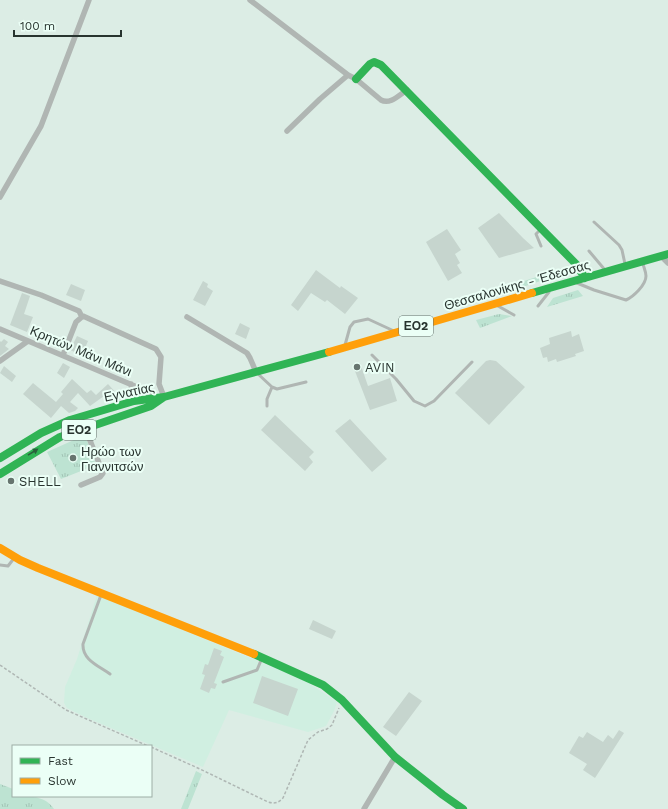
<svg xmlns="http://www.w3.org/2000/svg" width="668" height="809" font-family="'Work Sans',sans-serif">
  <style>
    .built { fill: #d0efe1 }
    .grass { fill: url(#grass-tufts) }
    .building { fill: #c6d5ce }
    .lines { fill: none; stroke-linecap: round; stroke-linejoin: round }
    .path { stroke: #afb7b4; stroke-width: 1.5; stroke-dasharray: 3 2; stroke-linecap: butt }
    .lane { stroke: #b0b6b3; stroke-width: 3 }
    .street { stroke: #b0b6b3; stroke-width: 5.5 }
    .fast { stroke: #30b455; stroke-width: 8 }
    .slow { stroke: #ff9f0a; stroke-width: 8 }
    .oneway { fill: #2b613c }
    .poi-dot { fill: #67756f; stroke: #ebfff6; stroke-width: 1.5 }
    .labels { text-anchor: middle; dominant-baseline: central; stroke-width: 4; stroke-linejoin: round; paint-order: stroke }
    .shield { fill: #ebfff6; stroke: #62716b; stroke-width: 1 }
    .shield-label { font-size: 12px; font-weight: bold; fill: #28342f }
    .street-label { font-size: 13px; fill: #28342f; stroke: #ebfff6 }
    .poi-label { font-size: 13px; fill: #28342f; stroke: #ebfff6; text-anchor: start }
  </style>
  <defs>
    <pattern id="grass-tufts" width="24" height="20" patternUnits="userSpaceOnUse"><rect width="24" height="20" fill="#bde3d2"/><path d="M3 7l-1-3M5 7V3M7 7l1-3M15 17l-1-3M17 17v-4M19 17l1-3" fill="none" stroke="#a2c3b5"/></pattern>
  </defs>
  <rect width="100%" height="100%" fill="#dcede5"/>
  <path class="built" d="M97,595L304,680L337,702L334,711L326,726L308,732L229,710L203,767L85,717L67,708L64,703L65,687L77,659Z"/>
  <path class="grass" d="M573,265L575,268L573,270L505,293L503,288Z
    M578,290L583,296L547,307L553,298Z
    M499,314L512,316L480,328L476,320Z
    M85,435L96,465L61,479L47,452Z
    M196,771L202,774L188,809H181Z
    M0,784L13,789V796C28,796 45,795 54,809H0Z"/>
  <path class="building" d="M499,213L523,238L534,248L499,258L478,228Z
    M447,229L461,250L455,254L460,263L457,265L462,273L448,281L426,242Z
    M316,270L340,288L341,286L358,298L345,314L327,300L325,302L311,293L298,311L291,305Z
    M203,281L208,284L207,287L213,291L205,306L193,300Z
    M71,284L85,290L81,301L66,295Z
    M22,293L30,296L24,314L33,317L27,332L10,325Z
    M240,323L250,328L246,339L235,334Z
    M571,331L572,337L579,334L584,351L575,354L576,356L557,362L556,359L548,362L547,357L543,358L540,348L550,344L549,338Z
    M77,336L88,341L82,355L70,350Z
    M4,339L8,342L5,346L9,349L0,356V341L1,342Z
    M490,360L496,361L525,387L489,425L455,393L486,361Z
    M63,363L70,367L64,378L57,373Z
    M360,363L368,386L390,378L397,401L370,410L353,366Z
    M4,366L16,376L12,382L0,373Z
    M72,379L87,393L91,390L96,395L108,384L118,395L112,400L109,401L104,396L90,406L78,393L70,402L78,408L75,411L69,413L61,406L51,418L23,394L33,383L56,402L63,394L61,392Z
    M275,415L314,452L309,457L313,462L305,471L261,430Z
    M350,419L387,459L372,472L335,431Z
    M313,620L336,631L332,639L309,629Z
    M214,648L222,651L220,655L224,657L214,683L217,684L215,689L211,688L209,693L200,689L205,675L202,674L205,664L208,665Z
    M262,676L298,689L288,716L253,703Z
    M409,692L422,701L396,736L383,727Z
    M619,730L624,733L595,778L583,770L587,764L569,753L579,736L583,738L587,732L603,742L608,735L613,739Z"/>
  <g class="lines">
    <path class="path" d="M0,665L66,710L148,746
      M151,747L200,769L268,802C275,804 278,803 283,798L308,740L318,732L327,729L332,725L339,708"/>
    <path class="lane" d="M594,222L619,245L622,250L625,264
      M541,246L536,234L541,229
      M589,251L605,270
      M577,283L594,290L626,300C633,297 646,285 646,276C646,272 644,268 643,264
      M498,306L514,315
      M538,306L549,292
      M345,345L350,327L354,322L368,319L394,331
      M372,355L396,379L414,401L425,406L434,401L472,362
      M257,373L272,387L277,389L306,382
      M267,406V399L272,387
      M0,565L8,566L15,557
      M101,595L83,644C82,660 99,666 110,674
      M223,682L257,670L262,658"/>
    <path class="street" d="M250,0L348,75L356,79L381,100C390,105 399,95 407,90
      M287,131L320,99L348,75
      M0,197L41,126L89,0
      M661,256L668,263
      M0,281L41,295L79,311L82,317
      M187,317L247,353L250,358L256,372
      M0,329L137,387L147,393L151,397
      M63,355L76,322L83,316L156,349L161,357L159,384L164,397
      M0,361L28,341
      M131,384L134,401
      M81,485L100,477L103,473L85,428
      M364,809L395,757"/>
    <path class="fast" d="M356,79L370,64L374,62L381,65L576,264L585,278
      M532,293L668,254
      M0,458L41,433L70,420L134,401L164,397
      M0,474L60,437L151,406L164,397L329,352
      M254,654L323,685L342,700L395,757L443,795L463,809"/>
    <path class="slow" d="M329,352L532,293
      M0,548L20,560L38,568L254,654"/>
  </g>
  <defs><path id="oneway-solid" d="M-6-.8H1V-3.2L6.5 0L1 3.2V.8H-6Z"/></defs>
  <use class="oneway" href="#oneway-solid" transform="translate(33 452) rotate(-32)"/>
  <g class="poi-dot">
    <circle cx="357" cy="367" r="4"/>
    <circle cx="73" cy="458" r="4"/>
    <circle cx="11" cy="481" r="4"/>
  </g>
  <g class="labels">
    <g class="shield">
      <rect x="399" y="316" width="34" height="20" rx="3"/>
      <rect x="62" y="420" width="34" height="20" rx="3"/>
    </g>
    <g class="shield-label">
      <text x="416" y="326">ΕΟ2</text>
      <text x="79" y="430">ΕΟ2</text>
    </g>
    <g class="street-label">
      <text transform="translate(517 285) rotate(-16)">Θεσσαλονίκης - Έδεσσας</text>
      <text transform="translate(81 351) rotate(23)">Κρητών Μάνι Μάνι</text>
      <text transform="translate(129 392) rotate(-12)">Εγνατίας</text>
    </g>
    <g class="poi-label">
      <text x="365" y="367">AVIN</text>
      <text x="81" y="451">Ηρώο των<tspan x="81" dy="15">Γιαννιτσών</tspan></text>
      <text x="19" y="481">SHELL</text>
    </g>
  </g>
  <rect x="12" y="745" width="140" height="52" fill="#ebfff6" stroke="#9daea6"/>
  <rect x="20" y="758" width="20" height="6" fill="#30b455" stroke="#9daea6"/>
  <text x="48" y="765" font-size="12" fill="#28342f">Fast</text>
  <rect x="20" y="778" width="20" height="6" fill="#ff9f0a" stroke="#9daea6"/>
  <text x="48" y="785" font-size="12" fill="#28342f">Slow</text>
  <path d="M14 30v6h107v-6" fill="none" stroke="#28342f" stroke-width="2"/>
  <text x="20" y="30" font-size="12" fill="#28342f" stroke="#ebfff6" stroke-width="3" paint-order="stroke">100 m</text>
</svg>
